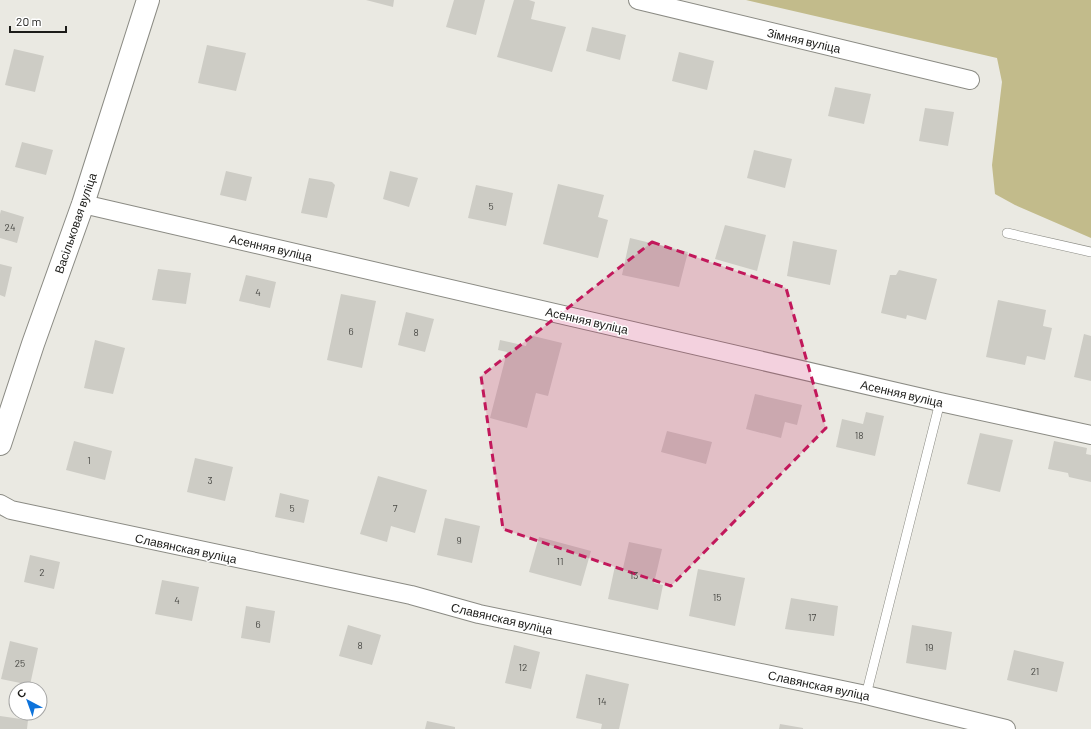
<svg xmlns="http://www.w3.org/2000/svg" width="1091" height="729" font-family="Barlow,sans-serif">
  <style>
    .green { fill: #c2bb8b }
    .building { fill: #cdccc5 }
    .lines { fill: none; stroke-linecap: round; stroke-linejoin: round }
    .service-casing { stroke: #8b8b84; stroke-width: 10 }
    .minor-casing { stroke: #8b8b84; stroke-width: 20 }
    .tertiary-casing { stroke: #8b8b84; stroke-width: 24 }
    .service { stroke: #fff; stroke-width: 9 }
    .minor { stroke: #fff; stroke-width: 18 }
    .tertiary { stroke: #fff; stroke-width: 22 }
    .marked { fill: #c2185b; fill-opacity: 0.2; stroke: #c2185b; stroke-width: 3; stroke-dasharray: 8 5; stroke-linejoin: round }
    .labels { text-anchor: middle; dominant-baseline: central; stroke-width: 3; stroke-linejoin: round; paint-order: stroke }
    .number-label { font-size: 10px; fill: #484844 }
    .street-label { font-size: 12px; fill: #1c1c19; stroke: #fff }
  </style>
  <rect width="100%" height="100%" fill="#eae9e2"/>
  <path class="green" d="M746,0H1091V238L1015,205L995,194L992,165L1002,82L997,58Z"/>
  <path class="building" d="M366,0H394L393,7Z
    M454,0H485L476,35L446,27Z
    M514,0H529L535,2L531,19L566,27L552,72L497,57Z
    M592,27L626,35L620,60L586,51Z
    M207,45L246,53L236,91L198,83Z
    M14,49L44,56L35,92L5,85Z
    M679,52L714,61L707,90L672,81Z
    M835,87L871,94L864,124L828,116Z
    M925,108L954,112L948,146L919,141Z
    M22,142L53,150L46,175L15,167Z
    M754,150L792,159L785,188L747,178Z
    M226,171L252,177L246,201L220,195Z
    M390,171L418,178L409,207L383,199Z
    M309,178L332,182L335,185L327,218L301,213Z
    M558,184L604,195L598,217L608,220L598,258L543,244Z
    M476,185L513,193L506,226L468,218Z
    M1,210L24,217L17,243L0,238V214Z
    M725,225L766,235L757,271L715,259Z
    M630,238L688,252L679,287L622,275Z
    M793,241L837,250L830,285L787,276Z
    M0,264L12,267L5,297L0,295Z
    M158,269L191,273L186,304L152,300Z
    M899,270L937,279L926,320L907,315L906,319L881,313L890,275H896Z
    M246,275L276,282L270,308L239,301Z
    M341,294L376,301L362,368L327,360Z
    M998,300L1046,310L1043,326L1052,328L1045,360L1027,356L1025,365L986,357Z
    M406,312L434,319L425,352L398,345Z
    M1084,334L1091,336V381L1074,377Z
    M529,335L562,343L548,396L536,393L527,428L490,418L507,352L498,350L500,340L526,346Z
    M95,340L125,348L113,394L84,388Z
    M755,394L802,405L797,425L785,422L781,438L746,429Z
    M866,412L884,416L875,456L836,447L842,419L863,424Z
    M667,431L712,442L706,464L661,452Z
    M980,433L1013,440L1000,492L967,484Z
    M74,441L112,451L105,480L66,470Z
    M1054,441L1087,448L1086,454L1091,455V482L1069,477L1068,473L1048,469Z
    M195,458L233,467L225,501L187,492Z
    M378,476L427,490L415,533L391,526L387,542L360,534Z
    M280,493L309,500L304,523L275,517Z
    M445,518L480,526L472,563L437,555Z
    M539,537L591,551L581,586L529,572Z
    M629,542L662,549L654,583L663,585L658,610L608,599L615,566L623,568Z
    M30,555L60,562L54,589L24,582Z
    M698,569L745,578L735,626L689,616Z
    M162,580L199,587L192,621L155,614Z
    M791,598L838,606L834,636L785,629Z
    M246,606L275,611L270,643L241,638Z
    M348,625L381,635L372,665L339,656Z
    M912,625L952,632L946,670L906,663Z
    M10,641L38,648L30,685L1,679Z
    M514,645L540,652L531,689L505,683Z
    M1014,650L1064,662L1057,692L1007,680Z
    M586,674L629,684L619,729H601L602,724L576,718Z
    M0,716L28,720L27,729H0Z
    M427,721L455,727V729H425Z
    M780,724L803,728V729H779Z"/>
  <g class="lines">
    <defs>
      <path id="service" d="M1007,233L1091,252
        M866,695L940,402"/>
      <path id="minor" d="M638,0L970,80
        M83,204L940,402L1091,435
        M0,504L11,510L411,595L479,614L866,695L1006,729"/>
      <path id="tertiary" d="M0,444L33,344L83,204L148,0"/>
    </defs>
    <use href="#service" class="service-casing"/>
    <use href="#minor" class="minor-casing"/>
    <use href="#tertiary" class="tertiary-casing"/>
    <use href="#service" class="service"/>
    <use href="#minor" class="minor"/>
    <use href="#tertiary" class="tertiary"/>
  </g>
  <path class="marked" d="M652,242L786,288L826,428L671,586L503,529L481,376Z"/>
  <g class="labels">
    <g class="number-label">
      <text x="491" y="206">5</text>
      <text x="10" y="227">24</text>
      <text x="258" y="292">4</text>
      <text x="351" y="331">6</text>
      <text x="416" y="332">8</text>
      <text x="859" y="435">18</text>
      <text x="89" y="460">1</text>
      <text x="210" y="480">3</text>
      <text x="292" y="508">5</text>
      <text x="395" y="508">7</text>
      <text x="459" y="540">9</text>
      <text x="560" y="561">11</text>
      <text x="42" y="572">2</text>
      <text x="634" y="575">13</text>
      <text x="717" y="597">15</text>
      <text x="177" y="600">4</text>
      <text x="812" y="617">17</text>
      <text x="258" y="624">6</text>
      <text x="360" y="645">8</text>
      <text x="929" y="647">19</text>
      <text x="20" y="663">25</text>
      <text x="523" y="667">12</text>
      <text x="1035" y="671">21</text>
      <text x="602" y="701">14</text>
    </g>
    <g class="street-label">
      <text transform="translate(804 40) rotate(13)">Зімняя вуліца</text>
      <text transform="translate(75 223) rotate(-71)">Васільковая вуліца</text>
      <text transform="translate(271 247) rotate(13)">Асенняя вуліца</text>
      <text transform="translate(587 320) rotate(13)">Асенняя вуліца</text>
      <text transform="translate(902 393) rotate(13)">Асенняя вуліца</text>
      <text transform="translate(186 548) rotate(12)">Славянская вуліца</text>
      <text transform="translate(502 618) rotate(13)">Славянская вуліца</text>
      <text transform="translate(819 685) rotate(12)">Славянская вуліца</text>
    </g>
  </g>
  <g transform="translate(28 701) rotate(319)"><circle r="19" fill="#ffffff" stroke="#a4a4a3"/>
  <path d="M0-3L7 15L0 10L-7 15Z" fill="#0d73db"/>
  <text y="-6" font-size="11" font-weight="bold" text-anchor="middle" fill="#1c1c19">С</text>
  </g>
  <path d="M10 26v6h56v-6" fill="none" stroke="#1c1c19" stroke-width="2"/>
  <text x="16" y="26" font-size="12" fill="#1c1c19" stroke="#ffffff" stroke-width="3" paint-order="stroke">20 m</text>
</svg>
